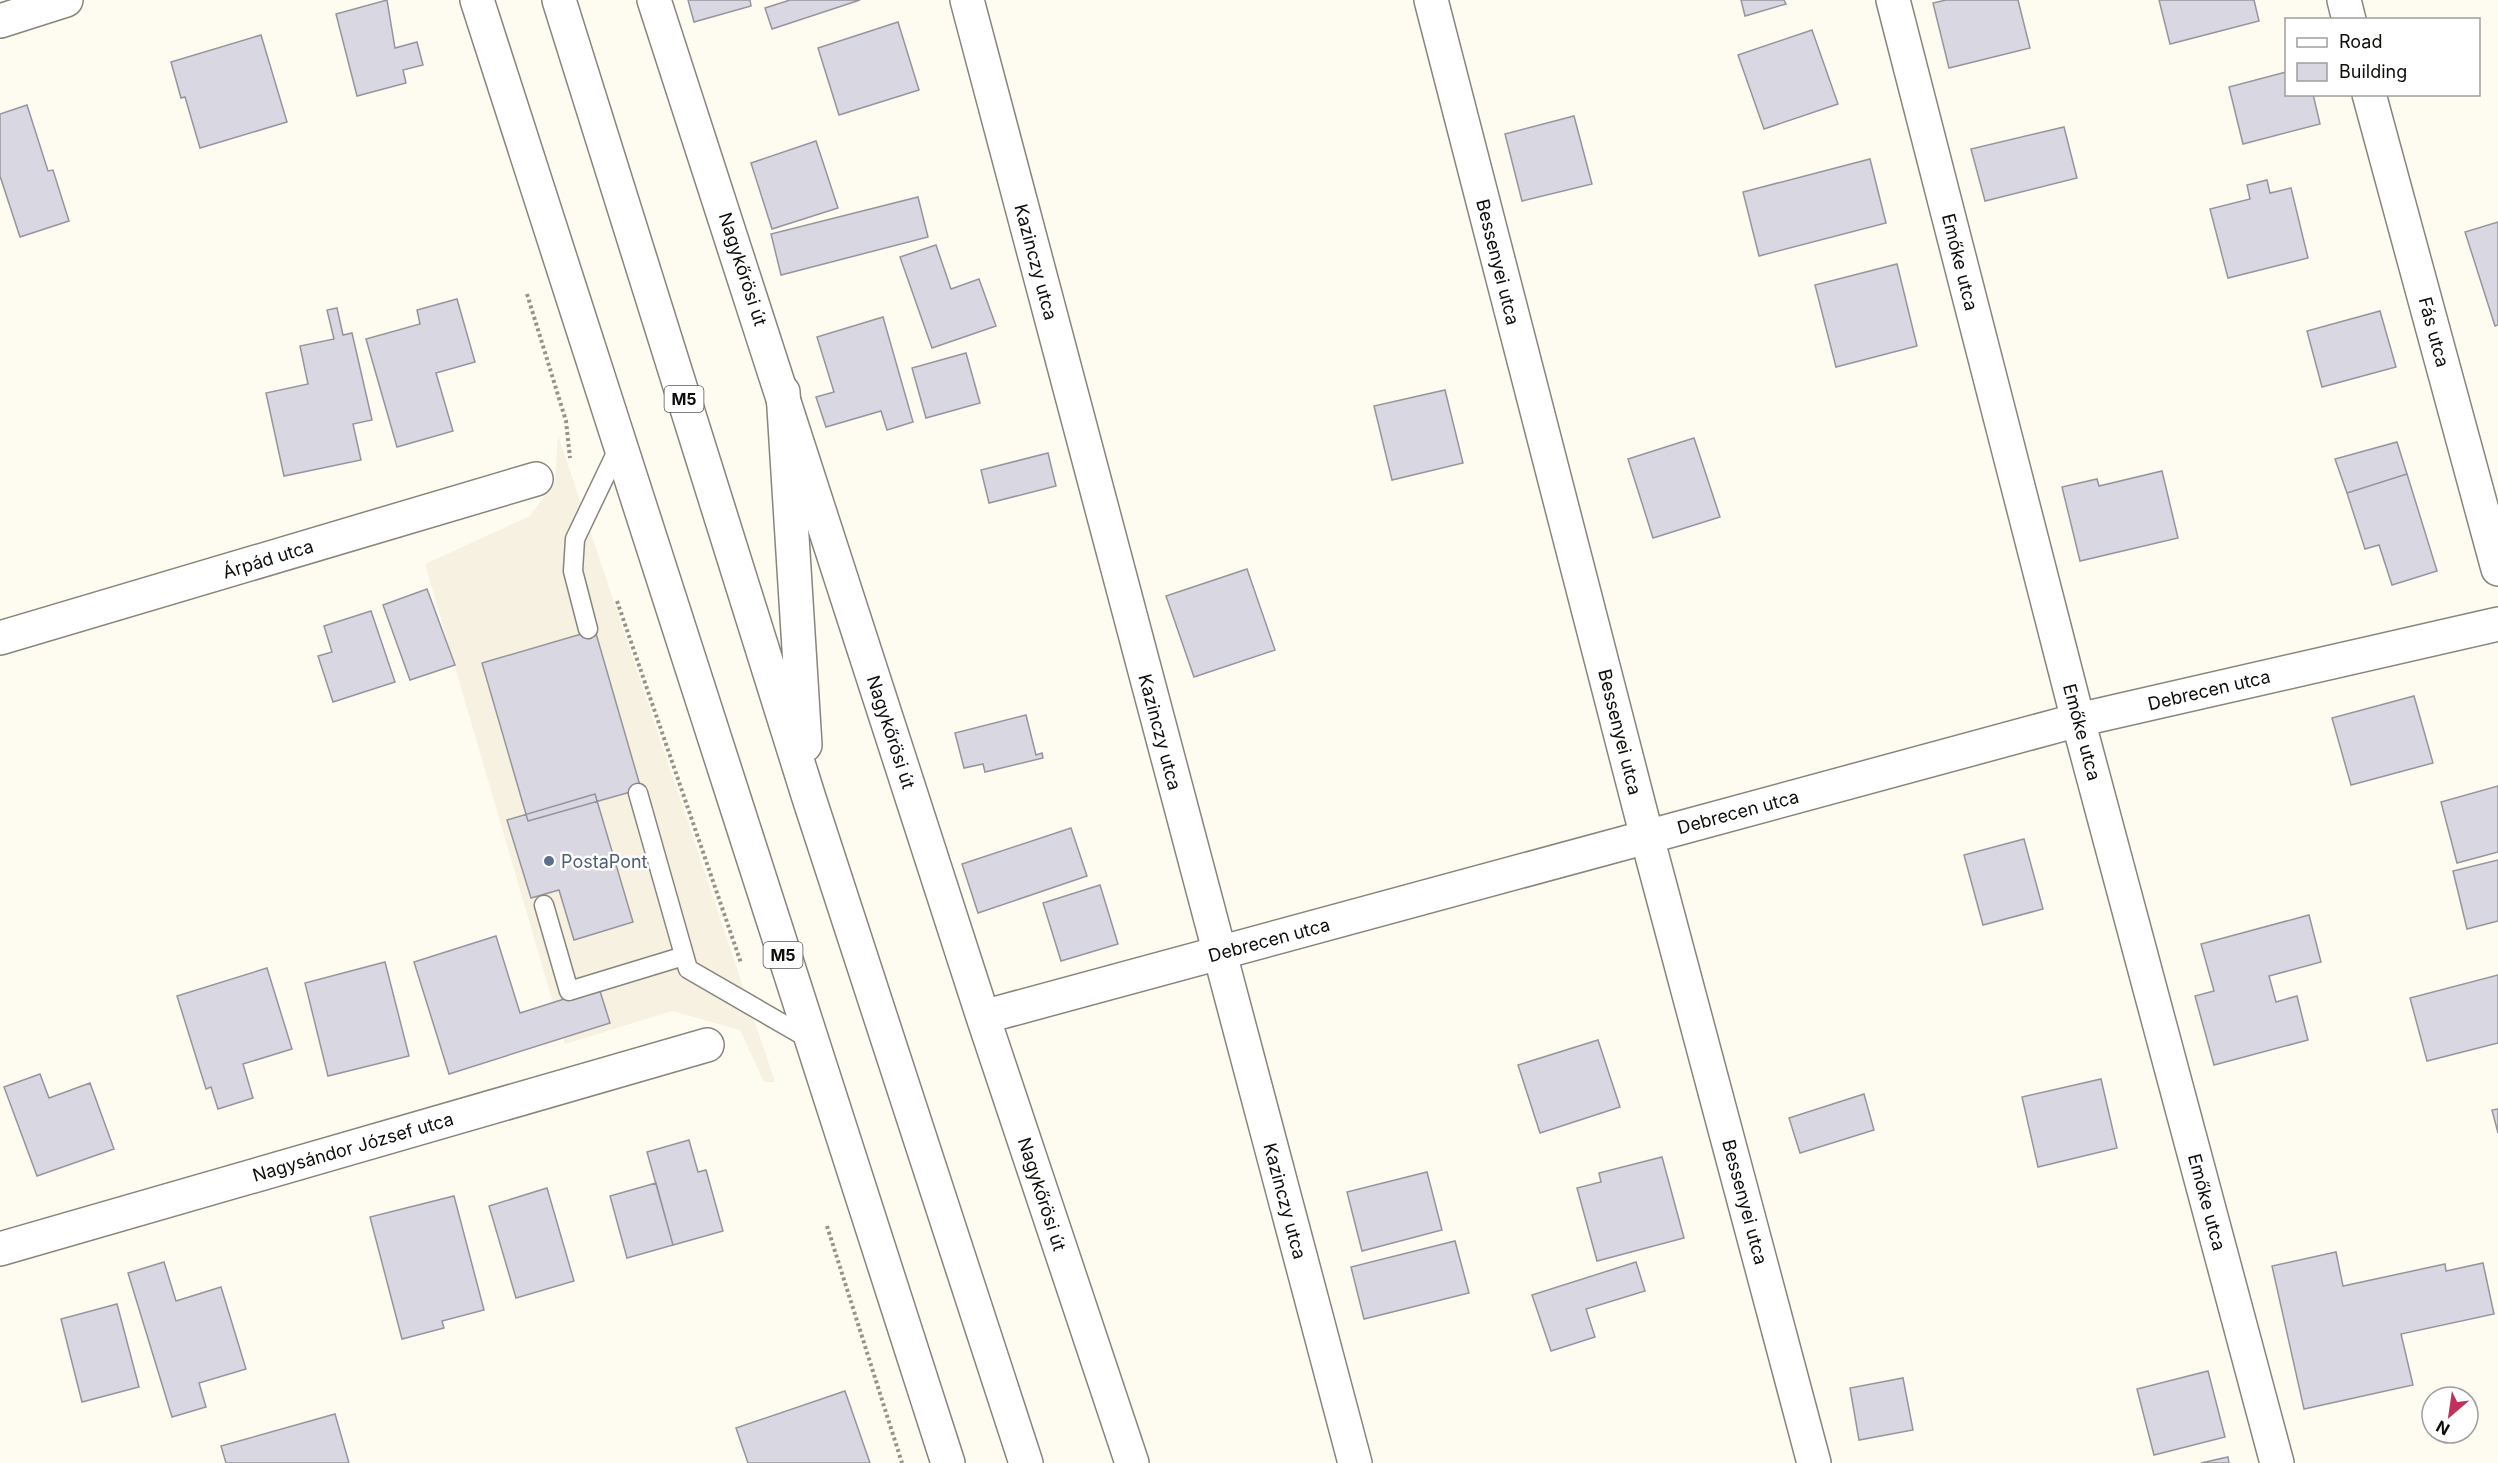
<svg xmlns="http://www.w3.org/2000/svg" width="2498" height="1463" font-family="Inter,sans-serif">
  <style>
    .built { fill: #f6f1e0 }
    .building { fill: #d9d8e2; stroke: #96959e; stroke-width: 1.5 }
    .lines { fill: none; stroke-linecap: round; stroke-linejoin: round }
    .service-casing { stroke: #88857d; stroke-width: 21 }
    .minor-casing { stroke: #88857d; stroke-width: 36 }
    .primary-casing { stroke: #88857d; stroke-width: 36 }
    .path { stroke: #95938c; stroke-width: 4; stroke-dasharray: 3 3; stroke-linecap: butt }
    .service { stroke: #fff; stroke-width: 18 }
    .minor { stroke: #fff; stroke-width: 33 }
    .primary { stroke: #fff; stroke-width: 33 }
    .service-dot { fill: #5c6f8a; stroke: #fff; stroke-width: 2 }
    .labels { text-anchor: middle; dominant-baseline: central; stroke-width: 5; stroke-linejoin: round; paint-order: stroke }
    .shield { fill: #fff; stroke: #565654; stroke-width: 1.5 }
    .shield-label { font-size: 16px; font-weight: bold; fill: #0e0d0a }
    .street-label { font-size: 18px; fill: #0e0d0a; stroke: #fff }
    .service-label { font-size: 18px; fill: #4e5e75; stroke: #fff; text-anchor: start }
  </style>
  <rect width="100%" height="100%" fill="#fefbf1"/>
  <path class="built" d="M558,435L775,1082H764L740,1030L672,1011L565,1044L425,564L530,516L555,481Z"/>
  <path class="building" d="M387,0L395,48L417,42L423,65L403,70L406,83L357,96L336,14Z
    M688,0H750L751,6L694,22Z
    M790,0H860L772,29L765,8Z
    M1741,0H1784L1786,4L1745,16Z
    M1946,0H2018L2030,48L1949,68L1933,3Z
    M2159,0H2254L2259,21L2170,44Z
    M898,22L919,90L839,115L818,48Z
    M1812,30L1838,104L1764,129L1738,55Z
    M261,35L287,122L200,148L185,97L181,98L171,62Z
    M2286,72V94H2313L2320,124L2243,144L2229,87Z
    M27,105L48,171L53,170L69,221L20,237L0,176V114Z
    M1574,116L1592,184L1522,201L1505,134Z
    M2064,127L2077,178L1985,201L1971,149Z
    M816,141L838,208L772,229L751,163Z
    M1870,159L1886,223L1759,256L1743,192Z
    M2267,180L2270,193L2291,188L2308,258L2228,278L2210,209L2250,199L2247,185Z
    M918,197L928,237L781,275L771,234Z
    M2498,222V325L2495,326L2465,232Z
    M936,245L951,289L979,279L996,326L932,348L900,257Z
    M1897,264L1917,346L1836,367L1815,285Z
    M457,299L475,362L436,373L453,431L397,447L366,339L420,324L417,310Z
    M337,308L343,335L352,333L372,420L353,424L361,460L284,476L266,393L308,384L300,346L334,339L327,310Z
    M2380,311L2396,367L2322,387L2307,331Z
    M883,317L913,422L887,430L881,411L826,427L816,397L834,392L817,337Z
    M966,353L980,403L926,418L912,368Z
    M1445,390L1463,463L1392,480L1374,406Z
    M1694,438L1720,517L1653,538L1628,459Z
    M2397,442L2407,474L2347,493L2335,459Z
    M1048,453L1056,486L989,503L981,470Z
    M2162,471L2178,538L2080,561L2062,487L2097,479L2099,486Z
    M2407,474L2437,571L2392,585L2379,545L2365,549L2347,493Z
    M1247,569L1275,650L1194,677L1166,596Z
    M427,589L455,665L410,680L383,605Z
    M371,611L395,682L333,702L318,656L332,652L324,626Z
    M595,630L641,789L528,821L482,663Z
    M2414,696L2433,763L2351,785L2332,718Z
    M1026,715L1036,755L1042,753L1043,758L985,772L983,764L964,768L955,733Z
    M2498,786V852L2457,863L2441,802Z
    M595,794L633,922L574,940L559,890L531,898L507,820Z
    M1071,828L1087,876L978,913L962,864Z
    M2024,839L2043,909L1983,925L1964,855Z
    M2498,860V921L2467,929L2453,871Z
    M1100,885L1118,944L1061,961L1043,903Z
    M2309,915L2321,962L2269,976L2276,1002L2297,996L2308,1040L2214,1065L2195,996L2214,991L2201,944Z
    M496,936L520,1013L599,988L610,1023L449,1074L414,962Z
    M385,962L409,1056L328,1076L305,983Z
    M267,968L292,1049L243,1064L253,1098L218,1109L211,1087L206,1089L177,996Z
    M2498,975V1043L2427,1061L2410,998Z
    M1598,1040L1620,1107L1540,1133L1518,1065Z
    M40,1074L49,1098L90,1083L114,1149L37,1176L4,1087Z
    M2101,1079L2117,1148L2038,1167L2022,1097Z
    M1864,1094L1874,1130L1800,1153L1789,1118Z
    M2498,1109V1133L2492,1110Z
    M689,1140L698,1172L706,1170L723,1231L673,1245L647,1152Z
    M1662,1157L1684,1238L1597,1261L1577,1188L1601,1182L1599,1173Z
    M1427,1172L1442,1230L1362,1251L1347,1192Z
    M656,1183L673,1245L627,1258L610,1196Z
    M547,1188L574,1281L516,1298L489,1206Z
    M454,1196L484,1310L442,1321L444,1328L402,1339L370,1217Z
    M1455,1241L1469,1293L1364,1319L1351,1267Z
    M2336,1252L2343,1286L2445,1264L2446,1271L2483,1263L2494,1314L2401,1334L2413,1385L2304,1409L2272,1266Z
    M164,1262L176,1301L221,1287L246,1369L199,1383L206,1407L172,1417L128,1273Z
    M1636,1262L1645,1291L1586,1309L1595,1337L1551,1351L1532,1295Z
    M117,1304L139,1387L82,1402L61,1319Z
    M2208,1371L2225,1437L2154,1455L2137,1389Z
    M1903,1378L1913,1430L1859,1440L1850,1388Z
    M845,1391L870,1463H748L736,1428Z
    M335,1414L349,1463H226L221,1446Z
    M2228,1457L2229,1463H2201Z"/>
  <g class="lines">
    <defs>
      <path id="service" d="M588,629L573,571L575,539L619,447
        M638,793L688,969L809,1039
        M544,905L569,991L684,956"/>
      <path id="minor" d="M654,0L983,1017L1132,1463
        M967,0L1355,1463
        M1431,0L1647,837L1814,1463
        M1893,0L2078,720L2277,1463
        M2344,0L2349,20
        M0,21L66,0
        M2369,94L2498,569
        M0,638L536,479
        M983,1017L2078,720L2498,624
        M0,1249L707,1045"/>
      <path id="primary" d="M477,0L948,1463
        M559,0L809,798L1026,1463
        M783,392L805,745"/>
    </defs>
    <use href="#service" class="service-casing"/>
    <use href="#minor" class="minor-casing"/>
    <use href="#primary" class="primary-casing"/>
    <path class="path" d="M527,294L566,421L570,458
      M617,601L741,963
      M827,1226L902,1463"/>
    <use href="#service" class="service"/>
    <use href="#minor" class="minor"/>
    <use href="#primary" class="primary"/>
  </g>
  <circle class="service-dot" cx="549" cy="861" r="6"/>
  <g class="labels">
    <g class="shield">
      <rect x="664.5" y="386" width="39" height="26" rx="4.5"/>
      <rect x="763.5" y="942" width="39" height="26" rx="4.5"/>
    </g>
    <g class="shield-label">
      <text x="684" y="399">M5</text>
      <text x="783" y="955">M5</text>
    </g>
    <g class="street-label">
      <text transform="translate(1036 262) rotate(75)">Kazinczy utca</text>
      <text transform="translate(1498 262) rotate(76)">Bessenyei utca</text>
      <text transform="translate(1960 262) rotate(76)">Emőke utca</text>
      <text transform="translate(743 269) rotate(72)">Nagykőrösi út</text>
      <text transform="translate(2434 332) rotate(75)">Fás utca</text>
      <text transform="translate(268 559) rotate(-17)">Árpád utca</text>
      <text transform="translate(2209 690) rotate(-13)">Debrecen utca</text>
      <text transform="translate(891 732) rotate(72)">Nagykőrösi út</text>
      <text transform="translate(1160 732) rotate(75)">Kazinczy utca</text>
      <text transform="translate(1620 732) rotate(76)">Bessenyei utca</text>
      <text transform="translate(2082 732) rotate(75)">Emőke utca</text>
      <text transform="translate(1738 812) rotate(-15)">Debrecen utca</text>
      <text transform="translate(1269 940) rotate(-15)">Debrecen utca</text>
      <text transform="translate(353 1147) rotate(-16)">Nagysándor József utca</text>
      <text transform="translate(1042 1194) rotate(72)">Nagykőrösi út</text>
      <text transform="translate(1285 1201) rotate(75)">Kazinczy utca</text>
      <text transform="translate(1745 1202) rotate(75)">Bessenyei utca</text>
      <text transform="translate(2207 1202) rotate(75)">Emőke utca</text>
    </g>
    <g class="service-label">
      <text x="561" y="861">PostaPont</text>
    </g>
  </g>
  <rect x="2285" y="18" width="195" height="78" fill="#ffffff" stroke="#9f9e9d" stroke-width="1.5"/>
  <rect x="2297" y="38" width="30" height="9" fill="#ffffff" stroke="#9f9e9d" stroke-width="1.5"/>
  <text x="2339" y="48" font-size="18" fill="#0e0d0a">Road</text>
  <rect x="2297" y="63" width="30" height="18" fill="#d9d8e2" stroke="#9f9e9d" stroke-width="1.5"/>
  <text x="2339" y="78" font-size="18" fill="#0e0d0a">Building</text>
  <g transform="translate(2450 1415) rotate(209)"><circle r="28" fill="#ffffff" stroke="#9f9e9d" stroke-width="1.5"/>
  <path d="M0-4.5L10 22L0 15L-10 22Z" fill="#c0315c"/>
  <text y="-9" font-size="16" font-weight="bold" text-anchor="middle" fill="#0e0d0a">N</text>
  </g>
</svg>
